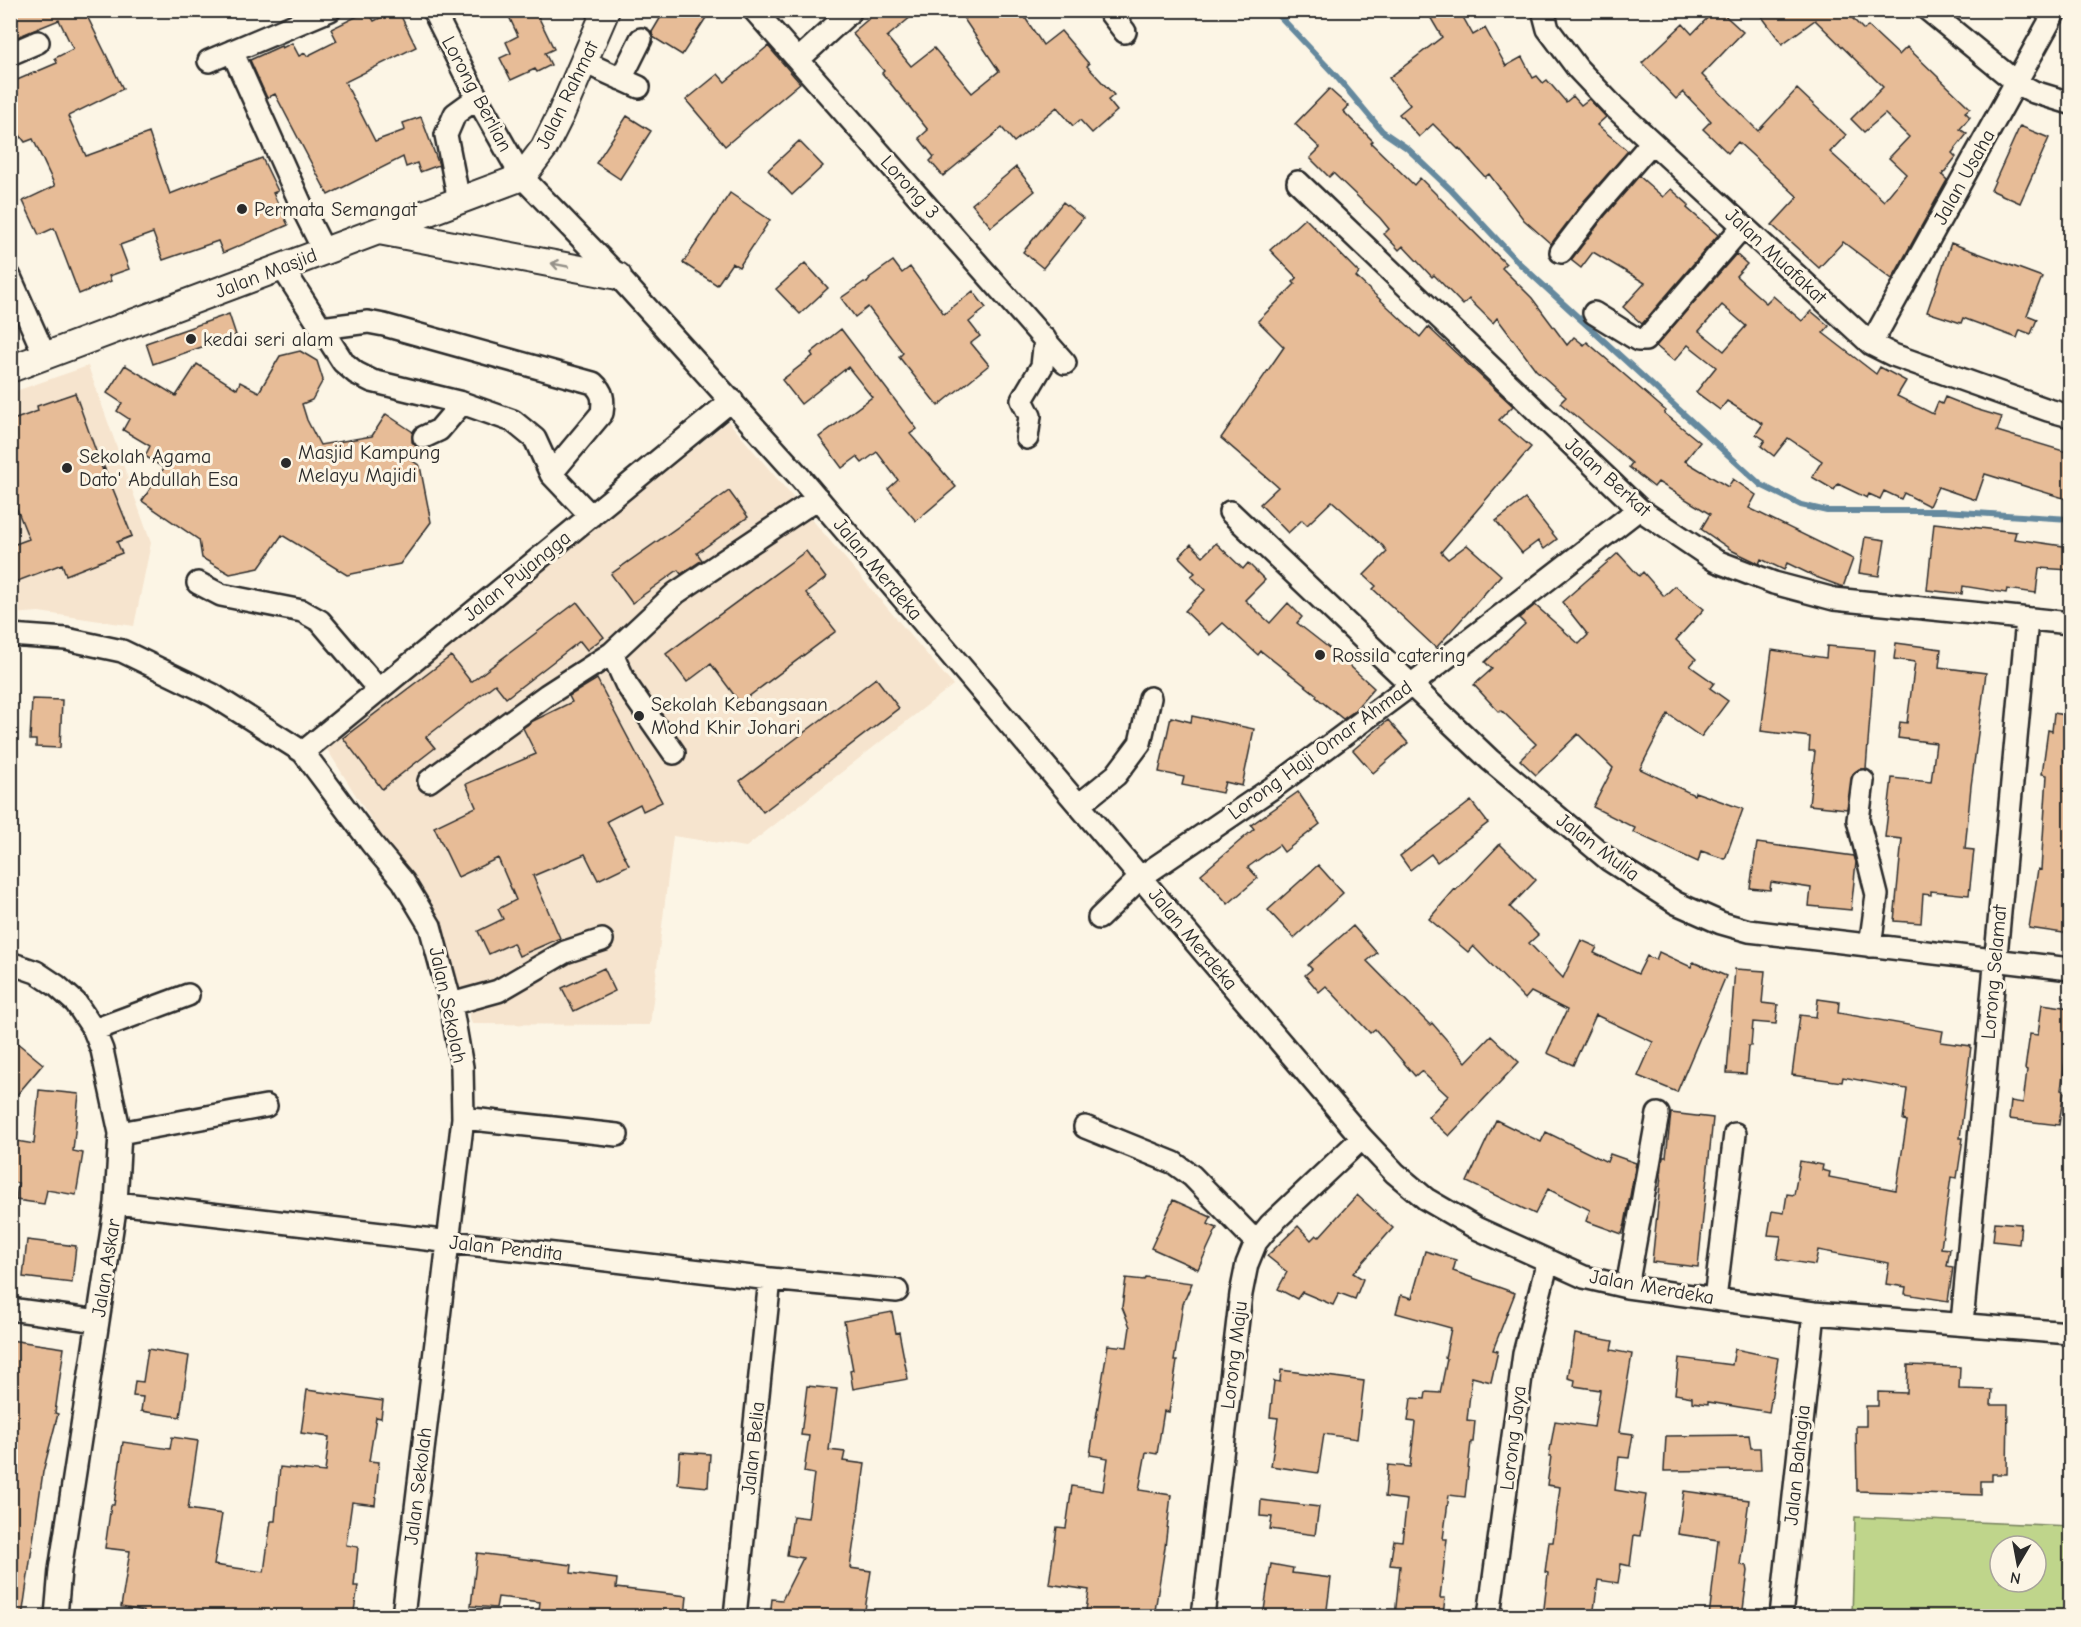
<svg xmlns="http://www.w3.org/2000/svg" width="2081" height="1627" font-family="'Comic Neue',sans-serif">
  <style>
    .built { fill: #f6e4ce }
    .green { fill: #bfd58b; stroke: #75805b; stroke-width: 1.5; fill-rule: evenodd }
    .lines { fill: none; stroke-linecap: round; stroke-linejoin: round }
    .stream { stroke: #65899e; stroke-width: 6 }
    .building { fill: #e7bc97; stroke: #2b2b2b; stroke-width: 1.5; fill-rule: evenodd }
    .minor-casing { stroke: #2b2b2b; stroke-width: 26 }
    .major-casing { stroke: #2b2b2b; stroke-width: 30 }
    .minor { stroke: #fcf5e5; stroke-width: 21 }
    .major { stroke: #fcf5e5; stroke-width: 26 }
    .oneway { stroke: #949088 }
    .poi-dot { fill: #2b2b2b; stroke: #fcf5e5; stroke-width: 2 }
    .labels { text-anchor: middle; dominant-baseline: central; stroke-width: 6; stroke-linejoin: round; paint-order: stroke }
    .street-label { font-size: 20px; fill: #2b2b2b; stroke: #fcf5e5 }
    .poi-label { font-size: 20px; fill: #2b2b2b; stroke: #fcf5e5; text-anchor: start }
  </style>
  <rect width="100%" height="100%" fill="#fcf5e5"/>
  <filter id="ink" filterUnits="userSpaceOnUse"><feTurbulence type="fractalNoise" baseFrequency=".0167" numOctaves="2"/><feDisplacementMap in="SourceGraphic" scale="12" xChannelSelector="R" yChannelSelector="G"/><feConvolveMatrix kernelMatrix="1 2 1 2 8 2 1 2 1" color-interpolation-filters="sRGB"/></filter>
  <g filter="url(#ink)">
    <path class="built" d="M88,366L151,543L134,626L39,612L11,614L10,393Z
      M728,421L953,685L746,847L673,836L650,1025L472,1024L444,936L325,746Z"/>
    <path class="green" d="M1855,1517L2070,1526V1616H1852ZM2000,1546H2036V1582H2000Z"/>
    <g class="lines">
      <path class="stream" d="M1274,10L1336,76L1382,131L1407,148L1450,189L1519,263L1761,485L1801,505L1827,511H1944L2070,519"/>
    </g>
    <path class="building" d="M10,10H84L123,89L68,116L86,156L149,133L170,194L262,158L278,191L273,193L288,225L223,253L218,241L163,260L153,233L120,245L129,269L109,276L111,281L79,294L54,228L39,235L23,201L55,186L33,139L25,142L19,134L10,137V83L57,63L55,58L73,49L59,20L10,40Z
      M396,10H398L416,47L345,82L375,141L405,130L403,123L421,117L439,165L420,172L417,163L406,167L403,157L328,195L275,94L267,98L250,60L281,46L282,48L292,43L299,56L305,53L307,56L337,41L331,29L368,11L374,21Z
      M506,10H535L554,49L545,53L551,65L537,72L535,69L511,80L500,58L511,53L506,42L518,36Z
      M665,10H711L682,55L653,37L652,32Z
      M879,10H919L887,37L911,66L934,48L972,93L999,71L958,10H1020L1043,45L1061,31L1089,64L1087,66L1114,95L1108,100L1117,111L1092,133L1080,120L1073,126L1057,107L1014,142L1002,128L943,176L930,161L934,157L919,138L928,130L882,73L884,71L852,33Z
      M1426,10H1459L1473,35L1485,28L1506,66L1522,57L1533,78L1537,76L1543,83L1547,80L1566,102L1573,96L1581,105L1589,99L1606,117L1597,125L1628,151L1584,201L1551,244L1524,220L1489,174L1485,177L1459,148L1458,149L1433,124L1419,137L1399,114L1410,105L1389,78L1442,37Z
      M1715,10H1719L1743,32L1702,75L1758,131L1797,89L1846,135L1830,152L1884,201L1906,174L1889,158L1909,137L1885,114L1864,132L1851,119L1883,87L1815,20L1782,44L1757,10H1844L1864,30L1868,26L1899,55L1907,47L1970,108L1965,112L1970,117L1960,129L1967,134L1952,153L1956,157L1942,175L1947,180L1892,279L1843,242L1819,268L1772,225L1798,197L1738,142L1728,153L1703,129L1711,121L1683,92L1676,99L1642,63L1683,24L1692,34Z
      M768,46L800,83L725,146L686,100L718,74L725,82Z
      M1329,89L1348,106L1343,111L1373,141L1371,143L1414,185L1420,178L1506,264L1502,268L1532,298L1567,345L1574,337L1584,345L1587,342L1666,411L1664,413L1700,442L1685,461L1728,487L1733,479L1756,495L1749,508L1853,559L1843,587L1816,577L1787,563L1784,570L1761,559L1759,564L1756,562L1733,551L1701,529L1710,514L1658,482L1654,487L1629,467L1632,463L1560,403L1566,397L1536,370L1497,318L1493,323L1469,299L1463,305L1434,275L1432,277L1403,246L1399,250L1384,234L1389,229L1380,218L1333,173L1329,177L1310,158L1320,148L1295,124Z
      M627,116L651,131L620,179L596,163Z
      M2020,126L2049,138L2020,203L1991,190Z
      M799,141L823,166L792,195L768,170Z
      M1016,167L1035,191L991,227L972,204Z
      M1639,176L1663,197L1671,189L1689,205L1687,208L1718,235L1642,324L1623,307L1645,283L1593,252L1581,268L1571,260L1604,217Z
      M730,193L770,220L739,267L732,263L717,285L683,263Z
      M1063,202L1083,218L1043,268L1023,252Z
      M1305,218L1359,273L1356,277L1420,337L1428,327L1513,406L1499,420L1531,447L1441,552L1448,559L1467,545L1501,575L1436,648L1373,589L1376,586L1364,575L1387,552L1383,546L1332,501L1307,525L1302,520L1288,533L1260,504L1278,487L1221,438L1284,347L1258,321L1295,284L1293,282L1297,278L1270,250Z
      M1951,243L2042,277L2027,315L2037,319L2031,334L2020,330L2017,338L1963,318L1961,323L1927,312Z
      M1736,254L1747,264L1736,276L1766,303L1773,296L1802,321L1811,311L1829,326L1823,333L1876,374L1880,367L1906,381L1897,396L1933,414L1938,402L1942,404L1945,397L1975,409L2002,417L1997,431L2070,453V500L1985,474L1976,500L1938,487L1929,506L1904,493L1901,499L1884,491L1880,499L1869,494L1867,498L1838,484L1834,490L1812,477L1822,461L1788,438L1774,456L1761,446L1765,440L1756,434L1763,424L1727,401L1720,410L1696,392L1716,367L1688,345L1674,361L1656,346ZM1722,305L1746,326L1724,351L1699,331Z
      M893,261L902,273L910,267L944,314L973,291L986,308L969,322L980,336L971,343L989,365L938,406L899,357L903,353L868,307L855,317L841,298L864,282L867,283L870,279L869,278Z
      M805,263L828,288L800,314L776,289Z
      M229,314L236,335L153,364L146,343Z
      M841,329L917,429L910,434L956,487L916,521L888,489L898,480L877,452L862,463L857,457L842,468L819,437L872,397L848,367L801,404L782,380L813,356L811,353Z
      M300,351L317,361L323,380L312,400L302,404L307,420L320,445L372,436L386,414L413,432L412,442L418,448L410,459L420,466L431,522L400,564L347,575L282,535L259,568L230,574L202,558L199,540L142,501L164,468L145,456L150,446L123,430L129,419L117,411L122,403L107,393L125,365L176,396L197,364L237,389L240,382L259,392L280,356Z
      M75,393L103,471L104,467L132,536L117,542L122,553L66,575L62,564L10,584V546L29,539L10,492V421L38,411L37,406Z
      M729,491L748,517L697,553L702,560L681,574L678,570L632,603L611,574Z
      M1525,499L1557,539L1544,549L1538,541L1522,553L1496,521Z
      M1934,523L2016,532L2014,539L2070,547V570L2039,568L2036,593L2007,589L2006,593L1963,586L1962,594L1927,590Z
      M1865,537L1885,540L1879,576L1859,573Z
      M1216,543L1243,569L1248,563L1265,580L1245,600L1270,623L1288,603L1302,617L1297,623L1338,655L1374,688L1353,712L1343,719L1316,697L1317,695L1261,651L1258,655L1223,623L1210,635L1185,611L1205,590L1191,576L1195,573L1179,557L1191,544L1203,556Z
      M806,551L826,578L806,593L836,631L740,703L711,664L687,682L666,654Z
      M1618,553L1639,576L1643,572L1664,596L1675,586L1704,609L1676,640L1696,659L1690,666L1714,683L1710,688L1728,701L1701,737L1668,714L1640,769L1694,795L1695,792L1743,809L1725,859L1701,851L1698,862L1633,832L1635,828L1593,807L1613,768L1578,734L1536,775L1520,760L1536,744L1501,710L1499,712L1474,685L1492,669L1485,662L1525,624L1519,618L1535,605L1579,644L1588,635L1562,602Z
      M577,602L604,637L587,650L580,641L506,698L495,684L426,737L435,748L382,789L343,738L451,656L471,682Z
      M1896,643L1941,649L1939,667L1986,673L1971,786L1965,849L1974,850L1969,895L1931,891V895L1923,894L1921,923L1894,921L1902,839L1885,837L1892,778L1931,782L1936,743L1898,738L1900,722L1907,723L1915,662L1894,659Z
      M1827,646L1875,650L1866,769H1859L1853,774L1847,809L1809,805L1815,751H1809L1810,737L1761,731L1772,650L1826,658Z
      M876,678L899,708L763,812L740,781Z
      M597,679L662,802L643,811L640,804L607,821L629,865L598,880L585,854L533,876L560,938L519,956L513,943L489,954L478,931L503,919L498,909L516,900L498,858L458,877L434,827L476,807L466,784L536,754L523,728L533,721L572,702L569,696Z
      M32,699L62,700L60,748L36,747V740H30Z
      M2054,713L2070,716V934L2029,928L2038,869L2041,870L2047,775L2042,774L2048,730L2052,731Z
      M1192,716L1254,729L1242,786L1225,782L1222,793L1182,785L1184,777L1159,772L1171,717L1191,722Z
      M1388,720L1408,743L1373,773L1353,750Z
      M1298,792L1320,824L1284,852L1279,845L1248,867L1258,878L1228,904L1201,874L1254,829L1251,825Z
      M1471,801L1488,823L1437,862L1431,854L1410,870L1400,856Z
      M1757,843L1854,856L1856,862L1851,910L1809,906L1811,888L1771,882L1770,890L1750,888Z
      M1500,844L1536,880L1510,907L1538,935L1529,943L1563,978L1581,940L1597,947L1594,953L1638,974L1647,956L1656,960L1659,952L1691,967L1693,962L1726,976L1677,1092L1638,1076L1653,1042L1596,1015L1573,1065L1547,1053L1567,1010L1531,992L1525,999L1473,946L1468,952L1429,919L1455,889L1456,890Z
      M1318,865L1343,893L1294,938L1268,910Z
      M1353,926L1377,953L1367,961L1430,1025L1432,1023L1466,1062L1491,1036L1519,1062L1449,1136L1428,1117L1448,1096L1421,1071L1415,1076L1375,1029L1370,1033L1326,986L1319,992L1305,975L1312,969L1308,965Z
      M604,968L615,991L574,1011L562,988Z
      M1735,969L1765,971L1762,1003L1778,1005L1776,1024L1753,1022L1751,1046H1748L1746,1074L1727,1073Z
      M1818,999L1839,1002L1838,1013L1943,1031L1941,1042L1971,1046L1960,1138H1963L1957,1178L1951,1177L1941,1248L1950,1249L1947,1266L1953,1267L1948,1301L1905,1294L1906,1287L1886,1284L1889,1263L1818,1250L1815,1265L1777,1259L1781,1236L1768,1235L1772,1211L1784,1213L1787,1194L1794,1195L1800,1161L1823,1165L1822,1170L1830,1172L1829,1177L1896,1190L1907,1121L1903,1120L1907,1089L1843,1077L1842,1082L1792,1075L1800,1015L1816,1017Z
      M2042,1004L2070,1008V1024L2061,1090H2064L2059,1125L2009,1119L2011,1101L2023,1103L2027,1070L2025,1069L2030,1034L2038,1035Z
      M10,1037L43,1064L10,1103Z
      M39,1090L79,1094L73,1151L83,1153L76,1195L47,1190L44,1204L16,1200L18,1183L10,1182V1140L34,1144Z
      M1671,1113L1713,1118L1698,1267L1652,1262L1662,1166L1663,1157H1666Z
      M1496,1120L1541,1142L1546,1132L1607,1162L1610,1154L1636,1163L1625,1224L1622,1234L1586,1221L1590,1210L1548,1189L1535,1214L1467,1182Z
      M1357,1195L1393,1228L1353,1273L1363,1279L1355,1299L1339,1293L1333,1305L1302,1292L1297,1299L1278,1289L1287,1272L1267,1256L1298,1226L1311,1240L1316,1235L1319,1237Z
      M1173,1200L1211,1217L1208,1224L1217,1228L1198,1269L1151,1248Z
      M1995,1222L2021,1224L2019,1244L1993,1241Z
      M27,1240L76,1246L72,1283L23,1277Z
      M1425,1251L1456,1260L1453,1271L1515,1293L1493,1350L1498,1351L1491,1382L1472,1377L1467,1420L1475,1421L1473,1442H1471L1465,1497L1449,1495L1443,1539H1447L1440,1598H1445L1443,1615L1395,1617L1400,1566L1390,1565L1394,1540L1402,1541L1407,1500L1385,1497L1388,1465L1410,1467L1415,1422L1408,1421L1411,1398L1425,1399L1426,1392L1440,1393L1447,1359L1445,1358L1451,1328L1396,1313L1401,1295L1412,1298Z
      M1145,1277L1192,1283L1183,1304L1174,1361H1177L1169,1412L1164,1411L1157,1454L1146,1452L1139,1490L1171,1495L1165,1547L1154,1617H1085L1089,1590L1049,1584L1057,1527L1066,1528L1072,1486L1103,1491L1108,1458L1090,1455L1108,1345L1127,1347L1130,1327L1122,1307L1126,1278L1144,1280Z
      M892,1312L896,1333L899,1332L908,1379L853,1389L850,1371L853,1370L844,1321Z
      M1575,1334L1613,1341L1611,1350L1632,1354L1619,1432L1633,1434L1629,1458L1619,1457L1615,1490L1646,1495L1640,1536L1634,1535L1630,1566L1621,1564L1618,1583L1598,1580L1593,1617H1543L1548,1573L1545,1572L1549,1542H1553L1560,1487L1547,1485L1551,1456H1549L1555,1421L1594,1427L1600,1390L1574,1386L1575,1380L1568,1378Z
      M10,1340L64,1348L55,1413L58,1414L43,1472L22,1617H10Z
      M148,1349L189,1356L180,1417L141,1411L143,1397L133,1396L135,1381L143,1382Z
      M1735,1349L1778,1358L1769,1412L1708,1402V1404L1692,1402V1397L1675,1394L1679,1358L1732,1365Z
      M1908,1365L1960,1367L1959,1389L1992,1390L1991,1405H2008L2007,1474H1992V1481H1981V1495L1857,1491L1856,1426H1866V1406H1878V1392L1907,1393Z
      M1281,1370L1364,1381L1357,1439L1324,1434L1318,1473L1271,1466L1278,1418L1270,1417L1274,1381L1280,1382Z
      M807,1386L837,1389L829,1450L845,1452L843,1461L865,1464L850,1568L871,1571L865,1610L854,1609L853,1617H770L772,1599L782,1600L803,1558L787,1555L793,1516L808,1518L814,1474L804,1472L809,1436L801,1435Z
      M307,1390L383,1401L381,1418L376,1417L369,1461L379,1462L375,1505L352,1502L346,1545L358,1547L354,1586H358L353,1617H266L228,1611L227,1617H143L144,1611L121,1607L130,1551L105,1548L111,1505H114L123,1442L170,1449L172,1437L198,1441L188,1509L222,1514L214,1565L264,1572L271,1521H275L280,1467L325,1472L329,1437L301,1433Z
      M1749,1435L1751,1448H1760L1761,1470L1664,1471L1666,1436Z
      M680,1452L710,1454L708,1487L678,1484Z
      M1684,1491L1749,1500L1740,1565L1747,1566L1748,1571L1742,1617H1709L1718,1540L1678,1534Z
      M1261,1500L1319,1507L1315,1535L1270,1529L1272,1517L1260,1516Z
      M477,1553L572,1565L571,1573L617,1579L616,1588L687,1596L685,1617H578V1615L539,1610L540,1602L498,1597L496,1608L471,1606Z
      M1271,1564L1293,1568L1292,1573L1331,1578L1326,1617H1263Z"/>
    <g class="lines">
      <defs>
        <path id="minor" d="M433,10L477,98L522,177L618,276L797,474L1362,1138L1395,1173L1426,1199L1476,1228L1584,1277L1627,1287L1814,1313L2070,1333
          M754,10L1065,363
          M1108,10L1125,32
          M1543,10L1548,29L1578,69L1613,106L1871,344L1893,355L2048,410L2070,416
          M1928,10L2017,83L2034,92L2070,103
          M232,51L303,209L324,251
          M10,54L38,42
          M798,60L850,12
          M209,61L330,10
          M584,62L639,87
          M621,79L641,39
          M1298,182L1639,509L1716,561L1774,583L1834,599L2070,623
          M459,201L446,135L455,114L477,98
          M1561,252L1594,209L1652,142
          M282,267L343,362L356,373L372,381L462,403L513,421L535,439L551,474L591,516
          M10,277L45,356
          M1594,313L1638,340H1645L1743,226
          M321,328L368,322L384,325L593,383C603,392 604,399 602,413L551,474
          M1871,344L2056,10
          M424,437L439,430L462,403
          M1027,438L1030,416L1022,400L1042,366L1045,339
          M1230,512L1490,760L1609,860L1676,903L1721,923L1749,931L2070,969
          M198,583L221,595L302,611L320,621L379,690
          M10,635L66,639L122,651L213,695L303,752L372,844L403,881L430,926L451,1004L462,1067L463,1118L403,1616
          M303,752L732,400
          M674,753L626,684L612,653L676,593L818,498
          M429,781L547,695L612,653
          M1863,781L1858,820L1877,895L1870,946
          M1079,805L1116,775L1140,743L1150,698
          M1099,918L1141,877L1278,784L1411,685L1639,509
          M10,963L36,972L57,986L76,1003L94,1030L102,1050L120,1133L116,1203L60,1570L56,1616
          M451,1004L498,991L565,952L602,940
          M94,1030L188,995
          M463,1118L617,1135
          M1085,1127L1174,1163L1192,1176L1256,1242
          M120,1133L266,1106
          M116,1203L770,1279L897,1291
          M1627,1287L1658,1114
          M1715,1299L1735,1134
          M10,1309L98,1321
          M1962,1323L2027,620
          M735,1616L770,1279
          M1203,1616L1241,1294L1247,1264L1256,1242L1270,1225L1362,1138
          M1489,1616L1524,1354L1548,1261
          M1781,1616L1814,1313"/>
        <path id="major" d="M379,231L618,276
          M10,369L522,177L544,148L561,114L606,10"/>
      </defs>
      <use href="#minor" class="minor-casing"/>
      <use href="#major" class="major-casing"/>
      <use href="#minor" class="minor"/>
      <use href="#major" class="major"/>
    </g>
    <defs><path id="oneway-shaft" d="M-6 0H5M1.5-3L5.5 0L1.5 3" fill="none" stroke-width="1.6" stroke-linecap="round" stroke-linejoin="round" transform="scale(1.5)"/></defs>
    <use class="oneway" href="#oneway-shaft" transform="translate(560 265) rotate(-169)"/>
  </g>
  <g class="poi-dot">
    <circle cx="242" cy="209" r="6"/>
    <circle cx="191" cy="339" r="6"/>
    <circle cx="286" cy="463" r="6"/>
    <circle cx="67" cy="468" r="6"/>
    <circle cx="1320" cy="655" r="6"/>
    <circle cx="639" cy="716" r="6"/>
  </g>
  <g class="labels">
    <g class="street-label">
      <text transform="translate(477 94) rotate(62)">Lorong Berlian</text>
      <text transform="translate(567 95) rotate(-64)">Jalan Rahmat</text>
      <text transform="translate(1964 177) rotate(-61)">Jalan Usaha</text>
      <text transform="translate(910 187) rotate(48)">Lorong 3</text>
      <text transform="translate(1776 256) rotate(43)">Jalan Muafakat</text>
      <text transform="translate(266 273) rotate(-21)">Jalan Masjid</text>
      <text transform="translate(1608 477) rotate(42)">Jalan Berkat</text>
      <text transform="translate(878 569) rotate(50)">Jalan Merdeka</text>
      <text transform="translate(517 576) rotate(-39)">Jalan Pujangga</text>
      <text transform="translate(1320 750) rotate(-36)">Lorong Haji Omar Ahmad</text>
      <text transform="translate(1598 847) rotate(37)">Jalan Mulia</text>
      <text transform="translate(1193 939) rotate(50)">Jalan Merdeka</text>
      <text transform="translate(1994 972) rotate(-85)">Lorong Selamat</text>
      <text transform="translate(448 1005) rotate(78)">Jalan Sekolah</text>
      <text transform="translate(506 1248) rotate(6)">Jalan Pendita</text>
      <text transform="translate(106 1268) rotate(-81)">Jalan Askar</text>
      <text transform="translate(1652 1287) rotate(10)">Jalan Merdeka</text>
      <text transform="translate(1234 1355) rotate(-83)">Lorong Maju</text>
      <text transform="translate(1513 1438) rotate(-83)">Lorong Jaya</text>
      <text transform="translate(753 1448) rotate(-84)">Jalan Belia</text>
      <text transform="translate(1797 1465) rotate(-84)">Jalan Bahagia</text>
      <text transform="translate(418 1486) rotate(-83)">Jalan Sekolah</text>
    </g>
    <g class="poi-label">
      <text x="254" y="209">Permata Semangat</text>
      <text x="203" y="339">kedai seri alam</text>
      <text x="298" y="452">Masjid Kampung<tspan x="298" dy="23">Melayu Majidi</tspan></text>
      <text x="79" y="456">Sekolah Agama<tspan x="79" dy="23">Dato' Abdullah Esa</tspan></text>
      <text x="1332" y="655">Rossila catering</text>
      <text x="651" y="704">Sekolah Kebangsaan<tspan x="651" dy="23">Mohd Khir Johari</tspan></text>
    </g>
  </g>
  <rect width="2081" height="1627" fill="none" stroke="#fcf5e5" stroke-width="36"/>
  <rect x="18" y="18" width="2045" height="1591" fill="none" stroke="#2b2b2b" stroke-width="2" filter="url(#ink)"/>
  <g transform="translate(2018 1564) rotate(190)"><circle r="28" fill="#fcf5e5" stroke="#a8a49b" stroke-width="1.5"/>
  <path d="M0-4.5L10 22L0 15L-10 22Z" fill="#2b2b2b"/>
  <text y="-9" font-size="16" font-weight="bold" text-anchor="middle" fill="#2b2b2b">N</text>
  </g>
</svg>
